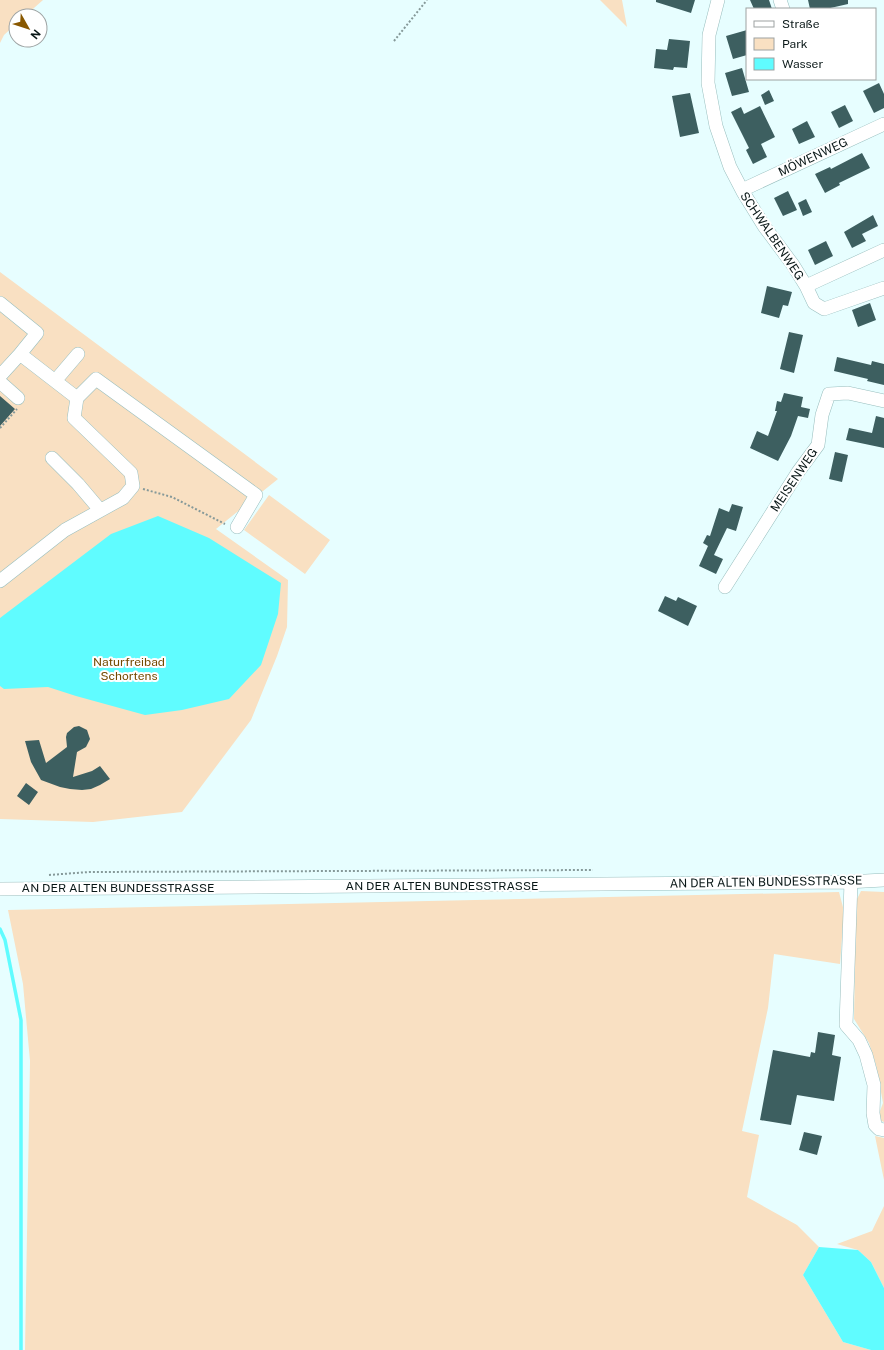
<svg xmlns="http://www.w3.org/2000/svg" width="884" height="1350" font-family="'Public Sans',sans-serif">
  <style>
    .green { fill: #f9e0c2 }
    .water { fill: #60fcff }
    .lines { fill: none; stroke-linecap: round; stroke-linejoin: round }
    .stream { stroke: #60fcff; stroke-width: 3.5 }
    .building { fill: #3d5f60 }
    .minor-casing { stroke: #98bebe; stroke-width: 14 }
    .path { stroke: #869999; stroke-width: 2; stroke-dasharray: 2 2; stroke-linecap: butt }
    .minor { stroke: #fff; stroke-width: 13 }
    .labels { text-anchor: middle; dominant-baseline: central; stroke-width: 4; stroke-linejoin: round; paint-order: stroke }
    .street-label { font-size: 12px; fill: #091717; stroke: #fff }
    .park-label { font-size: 12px; fill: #734900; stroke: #fff }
  </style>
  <rect width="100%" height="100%" fill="#e7feff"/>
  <path class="green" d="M0,0H43L25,16H16V24L4,35L0,43Z
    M600,0H622L627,27Z
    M0,272L278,479L216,529L288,580L287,627L277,656L251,720L182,812L93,822L0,819Z
    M269,495L330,540L305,574L244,530Z
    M861,891L884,892V1122L877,1119L883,1103L876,1065L869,1043L854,1019L856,901Z
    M839,892L844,911L840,964L774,954L768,1008L742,1131L759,1135L747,1197L797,1225L819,1247L803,1275L843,1342L871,1350H25L30,1061L23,984L8,910Z
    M875,1136L884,1138V1180Z
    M884,1206V1288L871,1262L858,1250L837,1244L872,1231Z"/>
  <path class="water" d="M158,516L209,538L281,583L278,614L261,665L229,699L182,710L145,715L76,696L48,687L4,689L0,686V618L111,534Z
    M819,1247L858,1250L871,1262L884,1288V1350H871L843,1342L803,1275Z"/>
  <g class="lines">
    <path class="stream" d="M0,929L5,940L21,1020V1350"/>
  </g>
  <path class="building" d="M656,0H695L691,13L656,2Z
    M750,0H769L772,9H754Z
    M808,0H848V4L826,9H810Z
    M747,30V55L733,59L726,36Z
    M669,39L690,41L687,68L674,67L673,70L654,68L656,49L667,50Z
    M742,68L749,92L732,96L725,73Z
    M879,83L884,94V108L874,113L863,91Z
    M769,90L774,101L765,105L761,95Z
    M690,93L699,133L680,137L672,96Z
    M845,105L853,121L839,128L831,112Z
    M760,106L775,137L761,144L767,157L753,164L746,150L749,148L731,112L741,107L744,114Z
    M807,121L815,137L799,144L792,129Z
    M862,153L870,168L839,183L840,185L825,193L815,174L830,167L831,169Z
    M788,191L797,210L783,216L774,198Z
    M806,199L812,212L803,216L798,203Z
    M873,215L878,226L862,234L866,241L852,248L844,232Z
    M826,241L833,256L815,265L808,250Z
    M767,286L792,292L788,306L783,305L779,318L761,313Z
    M870,303L876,320L858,327L852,310Z
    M789,332L803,335L794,373L780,369Z
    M837,357L871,365L872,361L884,364V385L867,381L868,379L834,371Z
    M784,393L803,397L801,407L810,409L808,418L798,416L791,436L778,461L750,448L757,431L768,436L777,411H775L777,401L781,402Z
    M0,396L15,409L0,426Z
    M876,416L884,418V448L846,440L849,428L872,433Z
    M835,452L848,455L842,482L829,479Z
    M732,504L743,507L736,531L727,528L714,555L723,559L716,574L699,566L708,546L703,543L707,535L710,536L719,508L729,512Z
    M665,596L676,601L678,597L697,606L688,626L658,611Z
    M79,726L87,730L90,739L86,747L77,752L73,777L92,771L100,766L110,779L100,785L91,789L82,790L70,789L60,787L41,780L31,762L25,741L39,740L46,763L67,747L66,737L67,733L74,727Z
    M26,783L38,792L29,805L17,796Z
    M818,1032L835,1035L832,1055L841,1057L834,1101L797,1095L791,1125L760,1120L773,1050L810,1057L811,1052L815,1053Z
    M804,1132L822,1136L817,1155L799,1150Z"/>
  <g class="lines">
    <defs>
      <path id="minor" d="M718,0L709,35L708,83L716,126L730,167L743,192L764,226L793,265L806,286
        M780,0L783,9
        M742,190L884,124
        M884,250L806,286L814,303L824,309L884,288
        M0,303L37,333L20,354
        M0,376L20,354L77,398L74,418L131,473L133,486L123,498L65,530L0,581
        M55,381L78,354
        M0,382L18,398
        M77,398L96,379L256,495L237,527
        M52,458L78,484L100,510
        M725,587L798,472L818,445L822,415L829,394L848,393L884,401
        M851,882L846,1025L859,1040L866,1055L874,1085L873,1113L875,1125L879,1129L884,1130
        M0,889L847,882L884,880"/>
    </defs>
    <use href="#minor" class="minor-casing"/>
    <path class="path" d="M394,41L427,0
      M0,428L17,409
      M143,489L172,497L225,524
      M49,875L89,872L593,870"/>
    <use href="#minor" class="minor"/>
  </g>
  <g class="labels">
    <g class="street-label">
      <text transform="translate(813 157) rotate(-25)">MÖWENWEG</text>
      <text transform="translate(772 236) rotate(56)">SCHWALBENWEG</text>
      <text transform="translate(794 480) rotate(-56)">MEISENWEG</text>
      <text transform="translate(766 882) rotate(-1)">AN DER ALTEN BUNDESSTRASSE</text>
      <text x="442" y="886">AN DER ALTEN BUNDESSTRASSE</text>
      <text x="118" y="888">AN DER ALTEN BUNDESSTRASSE</text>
    </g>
    <g class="park-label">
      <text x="129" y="662">Naturfreibad<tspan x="129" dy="14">Schortens</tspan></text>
    </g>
  </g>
  <rect x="746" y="8" width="130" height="72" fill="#ffffff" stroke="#9da2a2"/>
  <rect x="754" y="21" width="20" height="6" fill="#ffffff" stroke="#9da2a2"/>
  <text x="782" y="28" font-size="12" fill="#091717">Straße</text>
  <rect x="754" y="38" width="20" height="12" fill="#f9e0c2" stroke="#9da2a2"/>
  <text x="782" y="48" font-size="12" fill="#091717">Park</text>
  <rect x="754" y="58" width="20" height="12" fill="#60fcff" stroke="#9da2a2"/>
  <text x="782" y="68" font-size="12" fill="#091717">Wasser</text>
  <g transform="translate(28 28) rotate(129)"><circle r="19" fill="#ffffff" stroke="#9da2a2"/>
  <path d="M0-3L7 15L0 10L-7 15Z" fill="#895800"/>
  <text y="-6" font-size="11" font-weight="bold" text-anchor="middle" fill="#091717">N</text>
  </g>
</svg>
